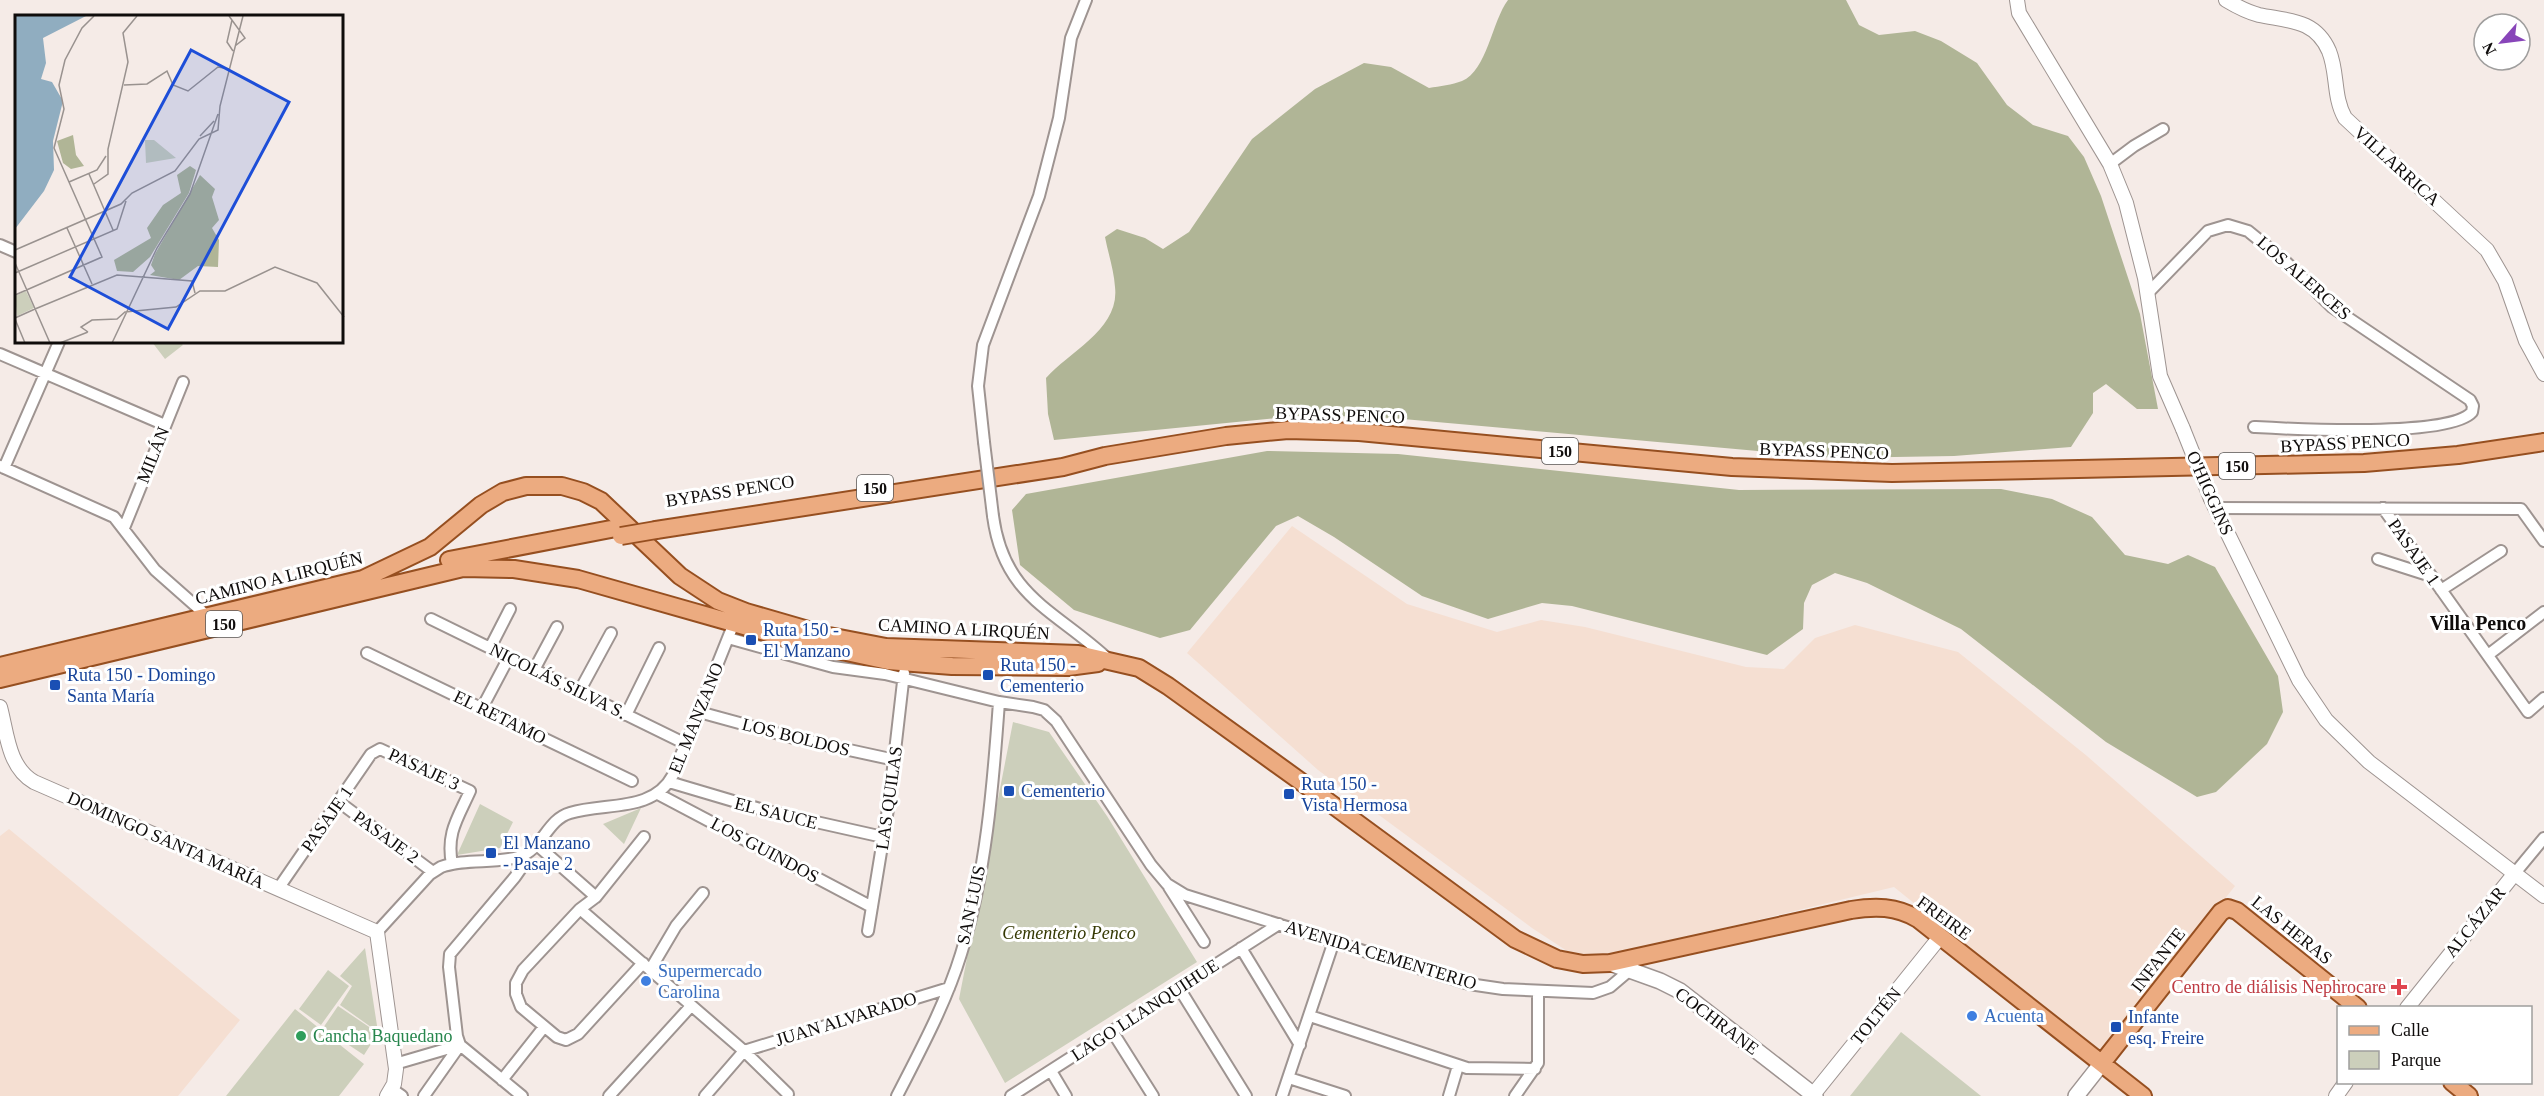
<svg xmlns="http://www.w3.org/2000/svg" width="2544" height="1096" font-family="Georgia,serif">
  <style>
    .industrial { fill: #f5dfd2 }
    .green { fill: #cccfbb }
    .forest { fill: #b0b596 }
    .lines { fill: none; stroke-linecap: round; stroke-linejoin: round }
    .minor-casing { stroke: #9e9491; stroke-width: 14 }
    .tertiary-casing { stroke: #9e9491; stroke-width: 16 }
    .secondary-casing { stroke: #9e9491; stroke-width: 18 }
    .primary-casing { stroke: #964f20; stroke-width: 20 }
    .minor { stroke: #fff; stroke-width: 10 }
    .tertiary { stroke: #fff; stroke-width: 14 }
    .secondary { stroke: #fff; stroke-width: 15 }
    .primary { stroke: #ecab80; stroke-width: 16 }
    .minor-bridge-casing { stroke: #9e9491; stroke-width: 14; stroke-linecap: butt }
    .tertiary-bridge-casing { stroke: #9e9491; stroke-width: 16; stroke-linecap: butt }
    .primary-bridge-casing { stroke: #964f20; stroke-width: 20; stroke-linecap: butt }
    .minor-bridge { stroke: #fff; stroke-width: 10 }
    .tertiary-bridge { stroke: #fff; stroke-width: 14 }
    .primary-bridge { stroke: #ecab80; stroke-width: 16 }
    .transit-dot { fill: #1a4fb4; stroke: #fff; stroke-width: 2 }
    .shop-dot { fill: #3f7fe0; stroke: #fff; stroke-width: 2 }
    .health-dot { fill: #e0444e; stroke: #fff; stroke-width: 2 }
    .leisure-dot { fill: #2e9e5b; stroke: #fff; stroke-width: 2 }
    .labels { text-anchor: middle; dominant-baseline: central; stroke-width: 6; stroke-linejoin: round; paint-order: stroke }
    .shield { fill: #fff; stroke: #575554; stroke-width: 1.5 }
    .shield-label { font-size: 16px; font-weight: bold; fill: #0f0c0b }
    .street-label { font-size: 18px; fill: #0f0c0b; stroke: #fff }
    .transit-label { font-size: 18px; fill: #164399; stroke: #fff; text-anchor: start }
    .park-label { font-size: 18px; font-style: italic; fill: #353903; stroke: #fff }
    .shop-label { font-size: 18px; fill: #366cbe; stroke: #fff; text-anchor: start }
    .health-label { font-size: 18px; fill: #be3a42; stroke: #fff; text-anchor: end }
    .leisure-label { font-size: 18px; fill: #27864d; stroke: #fff; text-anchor: start }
    .neighbourhood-label { font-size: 20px; font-weight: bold; fill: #0f0c0b; stroke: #fff }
    .inset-road { fill: none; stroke: #99928f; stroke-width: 1.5 }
    .view { fill: #1d4ed8; fill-opacity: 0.15; stroke: #1d4ed8; stroke-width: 3 }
    .inset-edge { fill: none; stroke: #0f0c0b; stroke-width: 3 }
  </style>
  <rect width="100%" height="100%" fill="#f5ebe7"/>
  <path class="industrial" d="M1292,526L1407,604L1497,632L1541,620L1585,627L1746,667L1784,669L1815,638L1855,625L1958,652L2087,756L2235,886L2101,1054L1894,887L1629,951L1586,955L1567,951L1532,928L1318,770L1187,653Z
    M9,829L240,1020L178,1096H0V836Z"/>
  <path class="green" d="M152,342H180L183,345L165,359Z
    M1013,722L1049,732L1107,816L1197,962L1005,1083L959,999Z
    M480,804L513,822L500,848L457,855Z
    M641,808L624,844L603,824Z
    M365,948L378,1032L340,1005L352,986L340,976Z
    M328,970L349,986L321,1025L299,1009Z
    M338,1006L378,1033L364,1055L323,1028Z
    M295,1009L364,1064L339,1096H226Z
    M1901,1032L1981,1096H1850Z"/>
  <path class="forest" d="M1508,0H1846L1859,25L1879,35L1915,31L1941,41L1977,63L2007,105L2033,125L2068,136L2084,157L2101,196L2140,314L2158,409H2137L2106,384L2093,393V413L2071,447L1954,456L1835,458L1392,418L1308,415L1054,440L1048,414L1046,378C1070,351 1120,329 1115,287C1114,270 1108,253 1105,237L1117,229L1145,238L1163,249L1189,232L1252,139L1315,89L1364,63L1391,67L1429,88C1440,86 1452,85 1462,81C1487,71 1492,21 1508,0Z
    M1267,451L1398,454L1739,490L2001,489L2052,499L2092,517L2125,555L2168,564L2188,555L2215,567L2278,676L2283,712L2267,744L2216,792L2197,797L2106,742L1961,629L1867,583L1835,573L1812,585L1804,603L1803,629L1767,655L1572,606L1542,603L1488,619L1422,596L1334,537L1298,516L1276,526L1190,630L1160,638L1074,610L1020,565L1012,510L1026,494Z"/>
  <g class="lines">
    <defs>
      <path id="minor" d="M2110,164L2134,146L2163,129
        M0,245L16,252
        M2147,294L2208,231L2228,225L2248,231L2285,261L2332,307L2470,400L2473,406L2472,412C2450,438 2291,429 2254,427
        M0,354L165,425
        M984,442L978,386L983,345L1039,196L1059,118L1071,38L1086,0
        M0,466L114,517L155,570L207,616
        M4,468L59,342
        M2215,508L2521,509L2544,541
        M2383,508L2528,712L2544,698
        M993,516C1004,598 1056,610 1109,660
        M124,528L183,382
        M2378,559L2431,576
        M2441,590L2501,551
        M431,619L686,744
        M728,638L833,667L885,674L999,702L1033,707L1044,710L1056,721L1151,865L1167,884L1185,895L1469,984L1503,989L1593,993L1610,987L1630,970
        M490,648L510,609
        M367,653L632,781
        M2488,655L2544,612
        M534,670L557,627
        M579,692L611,633
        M482,708L509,657
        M699,712L794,738L895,760
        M626,715L659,648
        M669,782L767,811L883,837
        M658,794L872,907
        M339,802L433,872
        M537,845L596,897
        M2515,873L2544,838
        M1169,887L1204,942
        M278,889L371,754L380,749L470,791C458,818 446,833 452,864
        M580,909L744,1051L788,1094
        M868,931L889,803L904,673
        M377,932L430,874L441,867C465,858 494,864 518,857C543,850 546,820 570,813C605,802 653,813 673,775L734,623
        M1241,948L1300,1045
        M643,963L578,1034L566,1040L557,1037L521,1007L516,994V983L523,970L580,909L596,897L644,837
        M650,970L676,926L703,893
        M1179,988L1246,1096
        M1310,1016L1467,1068L1535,1069
        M1112,1031L1153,1096
        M744,1051L949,988
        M395,1064L460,1045
        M1051,1071L1066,1096
        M1289,1078L1345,1096
        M502,1080L544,1027
        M392,1089L402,1096
        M424,1096L460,1045
        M522,1096L460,1045L457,1036L449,967L450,954L515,877L522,867L525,854
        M609,1096L691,1006
        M705,1096L744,1051
        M897,1096C920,1051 946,1003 961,954C986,874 993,786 999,702
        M1011,1096L1279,924
        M1282,1096L1334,941
        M1449,1096L1458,1066
        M1515,1096L1538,1063V991"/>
      <path id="tertiary" d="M2017,0L2019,13L2110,164L2126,203L2145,278L2160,376L2183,429
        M2226,0C2236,6 2247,12 2259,15C2288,21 2315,19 2329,51C2338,73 2333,97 2345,118L2487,250L2505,281L2526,341L2544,374
        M2211,499L2299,680L2326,720L2369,762L2544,896
        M0,707C7,733 8,767 34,782L377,932L396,1069L394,1084L387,1096
        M2407,1008L2515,873
        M1812,1096L1940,937
        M2336,1096L2346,1082"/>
      <path id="secondary" d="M1610,963L1660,981L1680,991L1815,1096
        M2076,1096L2102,1063"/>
      <path id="primary" d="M656,530L1063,467L1105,456L1226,436L1288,430L1359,432L1732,467L1892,473L2364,463L2458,455L2544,442
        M449,560L616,528
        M0,666L363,579L430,547L481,505L503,492L526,486H562L583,492L601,501L680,576L718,601L746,612L829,636L886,647L1078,654L1139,668L1168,686L1307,786L1515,939L1557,959L1583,964L1610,963L1851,910C1875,906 1896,906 1918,919L2143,1096
        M0,679L463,568L514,569L578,579L800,642L888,661L952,666L1068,667L1098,663
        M2102,1063L2221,912L2228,908L2237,911L2358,1008
        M2452,1082L2469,1096"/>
    </defs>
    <use href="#minor" class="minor-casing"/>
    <use href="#tertiary" class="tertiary-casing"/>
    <use href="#secondary" class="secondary-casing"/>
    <use href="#primary" class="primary-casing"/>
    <use href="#minor" class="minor"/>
    <use href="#tertiary" class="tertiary"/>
    <use href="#secondary" class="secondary"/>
    <use href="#primary" class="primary"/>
    <defs>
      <path id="minor-bridge" d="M984,442L993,516"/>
      <path id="tertiary-bridge" d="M2183,429L2211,499"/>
      <path id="primary-bridge" d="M621,536L656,530"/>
    </defs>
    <use href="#minor-bridge" class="minor-bridge-casing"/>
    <use href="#tertiary-bridge" class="tertiary-bridge-casing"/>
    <use href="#primary-bridge" class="primary-bridge-casing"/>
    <use href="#minor-bridge" class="minor-bridge"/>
    <use href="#tertiary-bridge" class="tertiary-bridge"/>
    <use href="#primary-bridge" class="primary-bridge"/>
  </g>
  <g class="transit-dot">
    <rect x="745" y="634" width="12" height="12" rx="3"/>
    <rect x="982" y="669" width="12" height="12" rx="3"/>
    <rect x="49" y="679" width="12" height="12" rx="3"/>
    <rect x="1003" y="785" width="12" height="12" rx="3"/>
    <rect x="1283" y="788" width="12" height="12" rx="3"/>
    <rect x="485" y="847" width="12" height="12" rx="3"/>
    <rect x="2110" y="1021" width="12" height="12" rx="3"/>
  </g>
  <g class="shop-dot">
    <circle cx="646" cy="981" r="6"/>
    <circle cx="1972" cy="1016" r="6"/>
  </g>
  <path class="health-dot" d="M2396 978h6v6h6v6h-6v6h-6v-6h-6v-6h6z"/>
  <circle class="leisure-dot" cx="301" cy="1036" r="6"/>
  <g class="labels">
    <g class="shield">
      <rect x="1542" y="438" width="36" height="26" rx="4.5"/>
      <rect x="2219" y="453" width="36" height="26" rx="4.5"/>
      <rect x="857" y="475" width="36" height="26" rx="4.5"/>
      <rect x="206" y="611" width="36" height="26" rx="4.5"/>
    </g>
    <g class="shield-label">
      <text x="1560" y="451">150</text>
      <text x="2237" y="466">150</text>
      <text x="875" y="488">150</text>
      <text x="224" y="624">150</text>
    </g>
    <g class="street-label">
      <text transform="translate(2397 166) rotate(42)">VILLARRICA</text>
      <text transform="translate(2304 278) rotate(41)">LOS ALERCES</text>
      <text transform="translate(1340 415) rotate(2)">BYPASS PENCO</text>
      <text transform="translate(2345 443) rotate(-3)">BYPASS PENCO</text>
      <text transform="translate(1824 451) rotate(2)">BYPASS PENCO</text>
      <text transform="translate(153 455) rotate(-68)">MILÁN</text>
      <text transform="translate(730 491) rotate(-9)">BYPASS PENCO</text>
      <text transform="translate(2210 493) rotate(66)">O'HIGGINS</text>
      <text transform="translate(2414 552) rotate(55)">PASAJE 1</text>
      <text transform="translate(279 578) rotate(-14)">CAMINO A LIRQUÉN</text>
      <text transform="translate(964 629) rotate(3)">CAMINO A LIRQUÉN</text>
      <text transform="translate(558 681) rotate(26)">NICOLÁS SILVA S.</text>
      <text transform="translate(500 717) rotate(26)">EL RETAMO</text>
      <text transform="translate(696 718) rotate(-68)">EL MANZANO</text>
      <text transform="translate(796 737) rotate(14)">LOS BOLDOS</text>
      <text transform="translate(424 769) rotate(25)">PASAJE 3</text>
      <text transform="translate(889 798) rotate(-82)">LAS QUILAS</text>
      <text transform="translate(776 813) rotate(14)">EL SAUCE</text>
      <text transform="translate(327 819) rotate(-55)">PASAJE 1</text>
      <text transform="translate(386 837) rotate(36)">PASAJE 2</text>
      <text transform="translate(166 840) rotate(24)">DOMINGO SANTA MARÍA</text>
      <text transform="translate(765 850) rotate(28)">LOS GUINDOS</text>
      <text transform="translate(971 905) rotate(-78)">SAN LUIS</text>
      <text transform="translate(1944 918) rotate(36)">FREIRE</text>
      <text transform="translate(2475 922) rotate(-51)">ALCÁZAR</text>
      <text transform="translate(2292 930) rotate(39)">LAS HERAS</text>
      <text transform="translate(1381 955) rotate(17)">AVENIDA CEMENTERIO</text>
      <text transform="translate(2158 960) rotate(-52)">INFANTE</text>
      <text transform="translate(1145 1010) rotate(-33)">LAGO LLANQUIHUE</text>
      <text transform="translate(1876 1016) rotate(-51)">TOLTÉN</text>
      <text transform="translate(846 1019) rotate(-17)">JUAN ALVARADO</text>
      <text transform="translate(1717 1021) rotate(37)">COCHRANE</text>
    </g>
    <g class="transit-label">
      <text x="763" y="630">Ruta 150 -<tspan x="763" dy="21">El Manzano</tspan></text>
      <text x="1000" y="665">Ruta 150 -<tspan x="1000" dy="21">Cementerio</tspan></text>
      <text x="67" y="675">Ruta 150 - Domingo<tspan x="67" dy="21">Santa María</tspan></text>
      <text x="1301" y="784">Ruta 150 -<tspan x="1301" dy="21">Vista Hermosa</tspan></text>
      <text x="1021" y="791">Cementerio</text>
      <text x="503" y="843">El Manzano<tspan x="503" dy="21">- Pasaje 2</tspan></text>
      <text x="2128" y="1017">Infante<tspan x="2128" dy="21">esq. Freire</tspan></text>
    </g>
    <g class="park-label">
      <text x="1069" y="933">Cementerio Penco</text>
    </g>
    <g class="shop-label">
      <text x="658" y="971">Supermercado<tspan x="658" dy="21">Carolina</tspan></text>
      <text x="1984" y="1016">Acuenta</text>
    </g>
    <g class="health-label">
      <text x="2386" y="987">Centro de diálisis Nephrocare</text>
    </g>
    <g class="leisure-label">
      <text x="313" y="1036">Cancha Baquedano</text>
    </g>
    <g class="neighbourhood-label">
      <text x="2478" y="623">Villa Penco</text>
    </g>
  </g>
  <g transform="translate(15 15)">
    <rect width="328" height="328" fill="#f5ebe7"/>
    <path d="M130,125H139L161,143L131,148ZM11,276L19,293L2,301L0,281Z" fill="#cccfbb"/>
    <path d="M58,120L61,140L69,151L56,154L48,148L42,126ZM175,151L181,155L174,178L135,242L118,257L102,256L99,245L136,223L132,213L148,190L166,178L162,160ZM185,160L200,174L197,182L204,205L197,213L204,225L203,252L183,251L164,265L135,260L140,256L136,250L140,239Z" fill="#b0b596"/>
    <path d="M0,1H71L28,23L31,48L26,64L37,67L48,86L38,126L39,155L29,176L0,214Z" fill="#90adc0"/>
    <path class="inset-road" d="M214,1L230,23L220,31M217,5L212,27L218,36M109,70L132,69L152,56L158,70L173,76L203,52L215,54M185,121L199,106M74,159L98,215M54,167L82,155L91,141M79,169L93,159V134L113,47L108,18L122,1M52,213L77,269M0,235L106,189L117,178L160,156L184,124L203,115L205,91L228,1M0,248L35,328M0,258L102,214L111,186M0,280L87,242L39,133L49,94L44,70L50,45L67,13L79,1M20,294L102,260L177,266L180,278M0,303L20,294M0,304L10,328M73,317L66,312L77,305L102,304L110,297L161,292L185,276H210L260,252L302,268L329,302M45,328L73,317M97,328L142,233L175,179L203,99"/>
    <path class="view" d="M176,35L274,87L153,314L55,262Z"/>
    <rect width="328" height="328" class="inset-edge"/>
  </g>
  <rect x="2337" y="1006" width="195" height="78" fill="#ffffff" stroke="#9f9e9d" stroke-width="1.5"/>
  <rect x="2349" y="1026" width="30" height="9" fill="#ecab80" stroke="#9f9e9d" stroke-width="1.5"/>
  <text x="2391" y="1036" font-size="18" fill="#0f0c0b">Calle</text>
  <rect x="2349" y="1051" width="30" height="18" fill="#cccfbb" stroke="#9f9e9d" stroke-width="1.5"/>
  <text x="2391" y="1066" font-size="18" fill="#0f0c0b">Parque</text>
  <g transform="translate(2502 42) rotate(242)"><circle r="28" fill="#ffffff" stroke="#9f9e9d" stroke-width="1.5"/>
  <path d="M0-4.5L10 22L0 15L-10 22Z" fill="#8845b9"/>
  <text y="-9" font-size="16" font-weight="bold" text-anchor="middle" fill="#0f0c0b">N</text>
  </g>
</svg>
